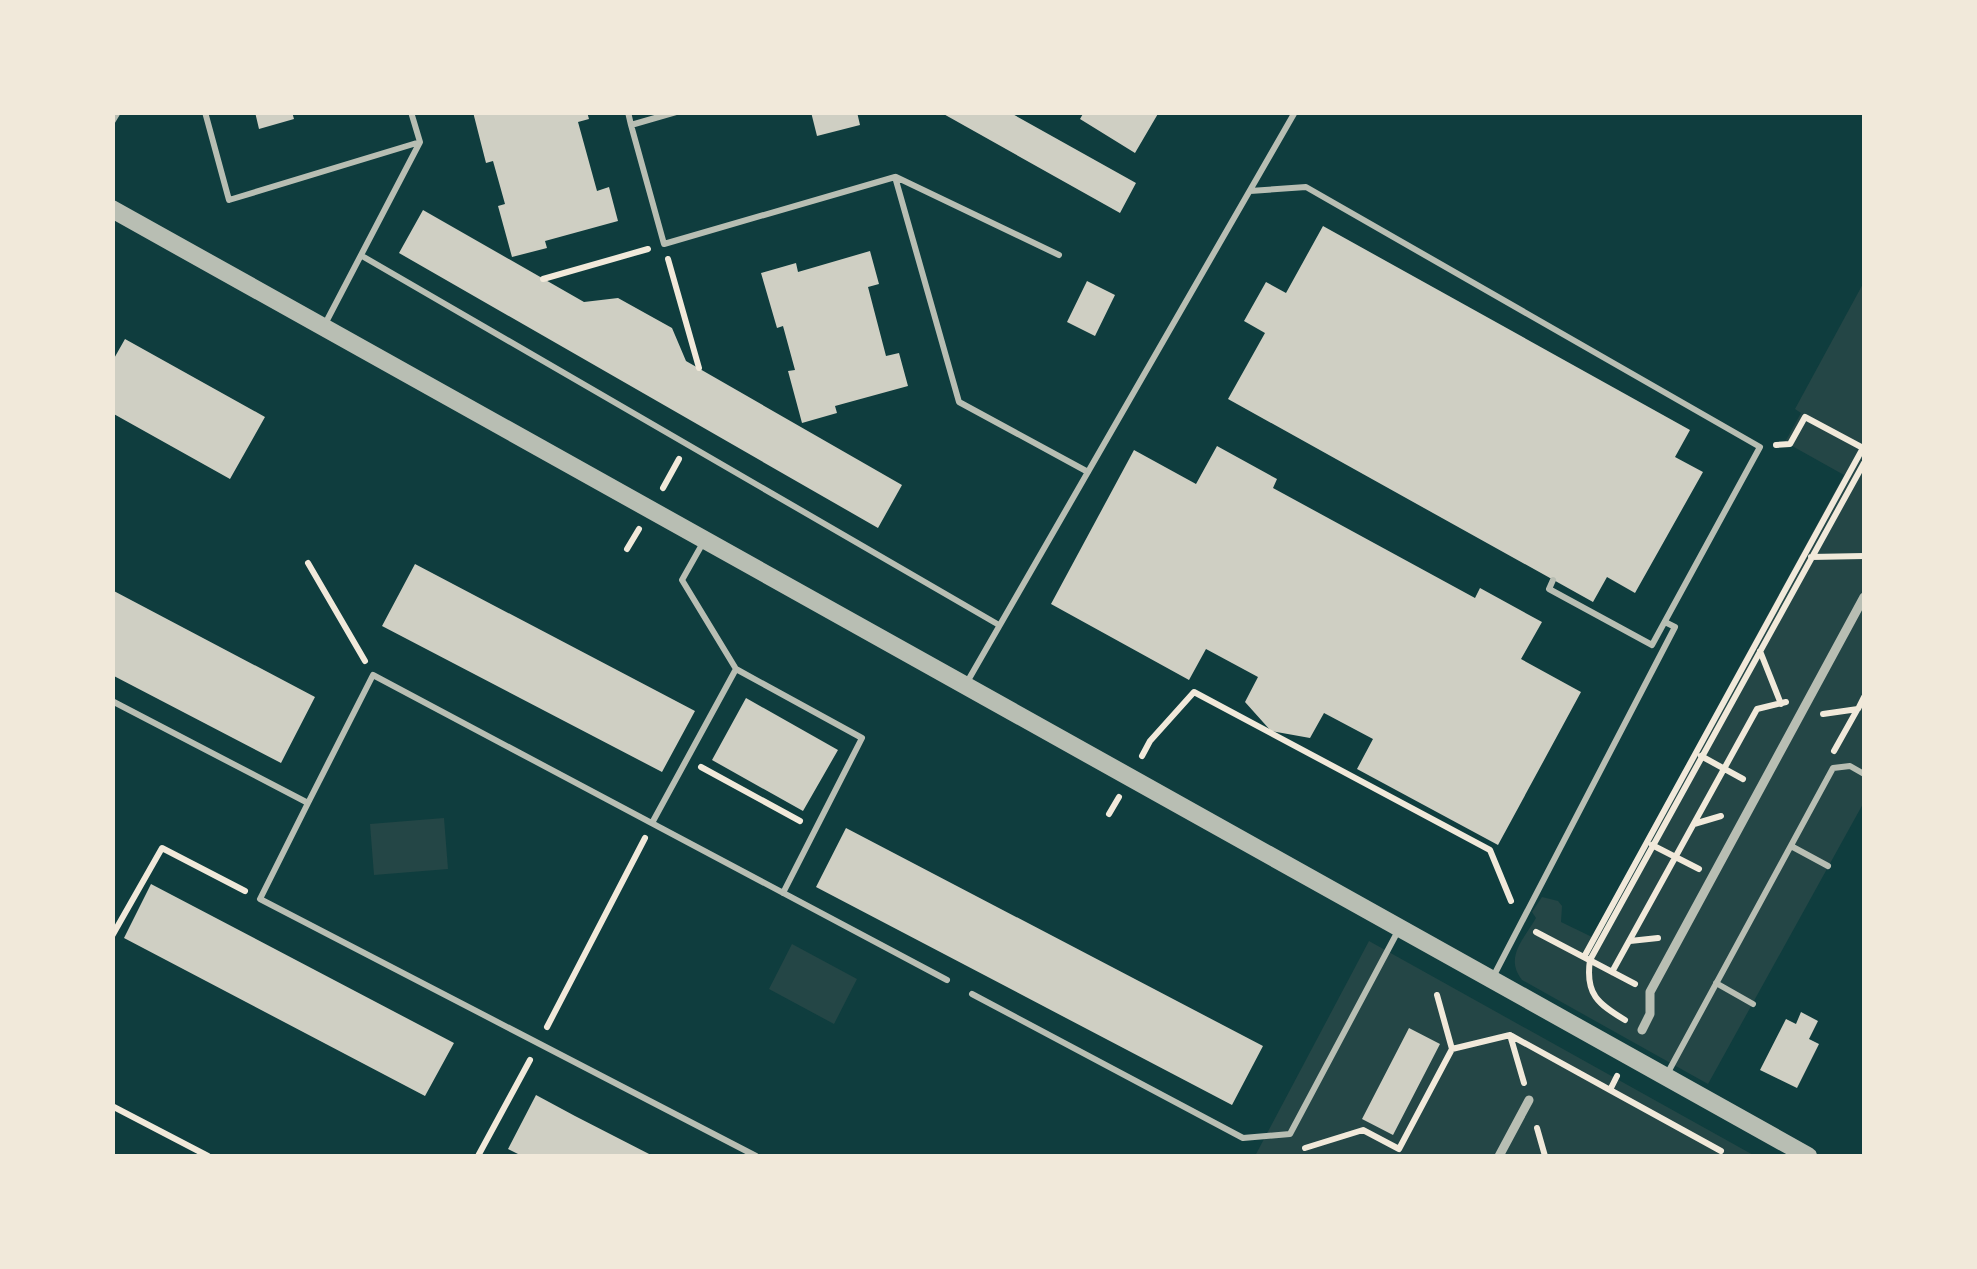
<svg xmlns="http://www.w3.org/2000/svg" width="1977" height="1269" font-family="Raleway,sans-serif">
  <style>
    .green { fill: #244646 }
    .building { fill: #cfcfc3 }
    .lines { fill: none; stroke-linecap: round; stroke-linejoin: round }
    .path { stroke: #f1e9da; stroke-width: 6 }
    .service { stroke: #b8beb3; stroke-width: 6 }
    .pedestrian { stroke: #b8beb3; stroke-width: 9 }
    .tertiary { stroke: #b8beb3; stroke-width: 18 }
  </style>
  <rect width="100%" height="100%" fill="#0f3d3e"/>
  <path class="green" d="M1864,282V802L1708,1084L1522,980C1504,957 1524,939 1536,918L1532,912L1542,897L1558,901L1562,906L1561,922L1592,937L1844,475L1785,442L1801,413L1795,409Z
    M444,818L448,869L374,875L370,824Z
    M1369,941L1755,1156H1255Z
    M792,944L857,979L834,1024L769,989Z"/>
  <path class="building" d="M255,112H292L294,119L259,129Z
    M473,112H587L589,119L578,122L597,191L609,187L618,221L545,241L547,248L512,257L498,206L505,204L493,161L486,163Z
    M811,112H857L860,125L817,136Z
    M940,112H1009L1136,183L1120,213Z
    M1084,112H1159L1135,153L1080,119Z
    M423,210L584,302L618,298L672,328L686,361L902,485L878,528L399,253Z
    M1323,226L1690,430L1675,457L1703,472L1635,593L1607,577L1593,602L1228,399L1265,333L1244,321L1266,282L1286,293Z
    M870,251L879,284L868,287L886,356L899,353L908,386L835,406L837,413L802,423L788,371L795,370L783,326L777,328L761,273L796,263L798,272Z
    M1087,281L1115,295L1095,336L1067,322Z
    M125,339L265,417L230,479L112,413V362Z
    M1217,446L1277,479L1273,488L1475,598L1480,588L1542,622L1521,659L1581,692L1498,845L1357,769L1373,739L1324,713L1310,738L1271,731L1245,702L1258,677L1206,649L1189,680L1051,604L1134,450L1196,484Z
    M415,564L695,711L662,772L382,626Z
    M112,590L315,697L281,763L112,675Z
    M746,698L838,750L803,811L712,760Z
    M846,828L1263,1046L1232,1105L816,887Z
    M151,884L454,1043L425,1096L124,938Z
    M1801,1012L1818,1021L1809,1039L1819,1044L1797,1088L1760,1070L1786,1019L1796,1024Z
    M1409,1028L1440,1044L1393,1135L1362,1119Z
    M536,1095L575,1116L653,1156H522L508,1149Z"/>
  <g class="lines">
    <path class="path" d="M668,259L699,368
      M543,279L648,249
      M663,488L679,459
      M627,549L639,529
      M1811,557L1864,556
      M308,563L365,661
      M1760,651L1781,704
      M1823,714L1858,709L1864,697
      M1834,751L1857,710
      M1142,756L1150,741L1194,692L1490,850L1511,901
      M1701,756L1743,779
      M701,767L800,821
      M1109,814L1119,797
      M1694,824L1721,816
      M1652,845L1699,869
      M1536,932L1635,984
      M112,936L162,848L245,891
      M1630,941L1658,938
      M1584,957L1863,448L1805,417L1790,444L1776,445
      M1612,972L1757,709L1786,702
      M1437,995L1452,1049
      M1625,1020C1598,1004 1585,994 1590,960L1864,463
      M547,1027L645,838
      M1617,1076L1610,1090L1721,1151
      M1524,1083L1510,1035L1610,1090
      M112,1106L208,1156
      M1537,1128L1545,1156
      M1305,1148L1363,1130L1399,1149L1452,1049L1510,1035
      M478,1156L530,1060"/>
    <path class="service" d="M205,112L229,200L420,142
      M628,112L631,125L676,112
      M112,122L118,112
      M631,125L664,244L895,177L959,402L1088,472
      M896,177L1059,255
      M1250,191L1306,187L1760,447L1652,645L1549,589L1553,580
      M362,256L999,625
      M324,326L420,142L411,112
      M736,669L862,738L783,893
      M966,684L1295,112
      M112,701L308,803L260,899L756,1156
      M308,803L373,675L947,980
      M652,823L736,669L682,580L704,541
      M1791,846L1828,866
      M1492,979L1675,627L1665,622
      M1716,983L1753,1004
      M972,994L1243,1138L1290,1134L1398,931
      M1666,1076L1833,768L1850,766L1864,774"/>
    <path class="pedestrian" d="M1642,1030L1650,1014V992L1864,597
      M1499,1156L1529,1100"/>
    <path class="tertiary" d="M112,209L1808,1156"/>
  </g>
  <rect width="1977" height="1269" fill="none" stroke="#f1e9da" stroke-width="230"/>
</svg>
